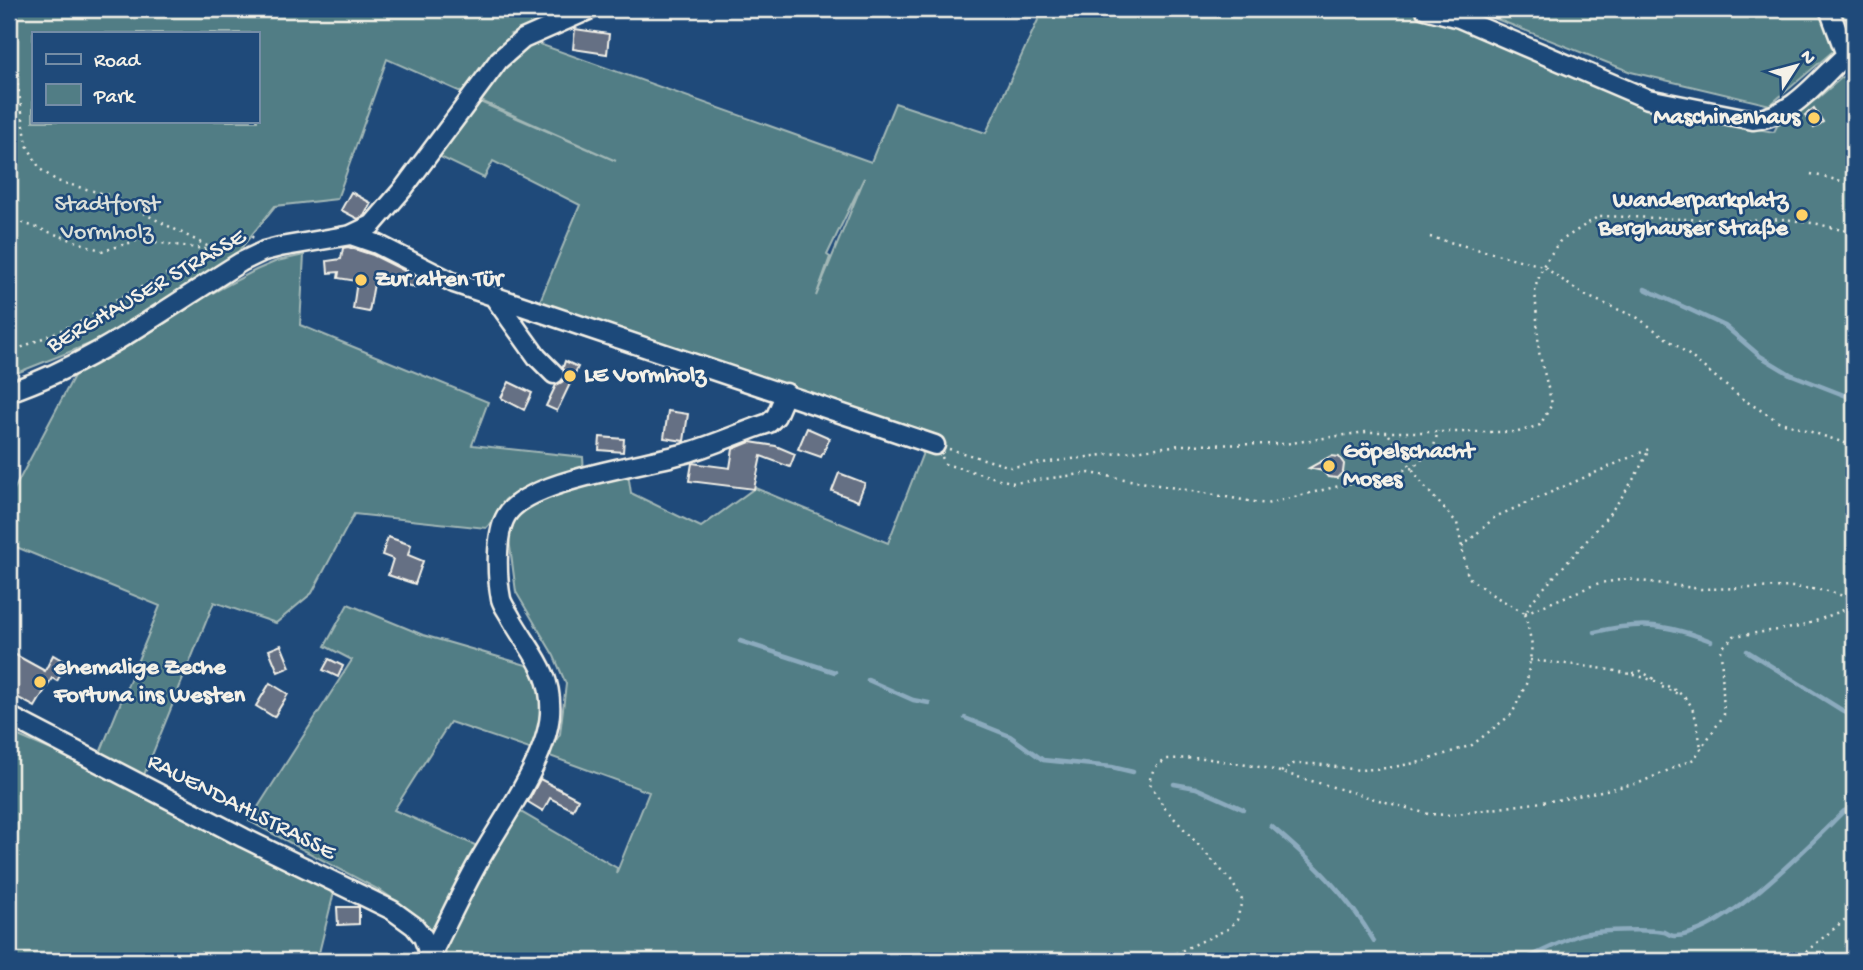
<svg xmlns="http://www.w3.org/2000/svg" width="1863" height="970" font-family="'Gochi Hand',sans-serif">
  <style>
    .green { fill: #517d85; stroke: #a2b7b6; stroke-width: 2; fill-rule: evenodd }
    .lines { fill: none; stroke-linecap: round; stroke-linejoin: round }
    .stream { stroke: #8cabbe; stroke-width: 4.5 }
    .building { fill: #657084; stroke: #f4f1e8; stroke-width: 2 }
    .minor-casing { stroke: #f4f1e8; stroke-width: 23 }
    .path { stroke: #f4f1e8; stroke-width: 2.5; stroke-dasharray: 2 5; stroke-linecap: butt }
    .minor { stroke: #1f4a7a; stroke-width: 18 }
    .poi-dot { fill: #ffd166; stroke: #1f4a7a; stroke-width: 2.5 }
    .labels { text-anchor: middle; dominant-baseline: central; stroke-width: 5; stroke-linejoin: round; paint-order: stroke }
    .poi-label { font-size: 24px; font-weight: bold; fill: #f4f1e8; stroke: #1f4a7a; text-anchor: start }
    .park-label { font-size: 24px; fill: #dce0d9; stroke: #1f4a7a }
    .street-label { font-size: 24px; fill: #f4f1e8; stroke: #1f4a7a }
  </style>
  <rect width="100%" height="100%" fill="#1f4a7a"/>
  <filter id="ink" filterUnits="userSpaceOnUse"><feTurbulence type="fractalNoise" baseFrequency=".0143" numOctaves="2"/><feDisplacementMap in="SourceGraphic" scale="14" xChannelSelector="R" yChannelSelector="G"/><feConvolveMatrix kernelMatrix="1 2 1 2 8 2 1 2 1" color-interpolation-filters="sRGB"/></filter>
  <g filter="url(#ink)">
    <path class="green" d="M9,9H571L511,34L871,162L895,103L986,133L1043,9H1405L1751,128L1774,132L1777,126L1818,98L1854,67V961H445L447,933L512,807L617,868L616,874L649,792L547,755L560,734L566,684L554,656L516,592L509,539L515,517L532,503L628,473L631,493L701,527L755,488L888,543L929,437L832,400L537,308L580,205L493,161L484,178L436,155L480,102L616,161L387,59L337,199L275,206L238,252L107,337L9,376ZM33,33H257V121H33ZM864,178V179L816,296L830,257L827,255Z
      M1471,9H1854V38L1832,52L1770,105L1631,72Z
      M304,255L300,325L488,402L472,445L583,457L584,474C566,478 516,488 505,500C497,509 495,519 486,528L354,514L312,593L276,623L214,602L144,775L100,753L160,606L9,544V499L75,374L174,313L256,270L277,261Z
      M348,604L423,635L540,669L552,689L538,752L450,722L394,810L482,848L442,921L431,931L409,910L383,892L249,821L352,660L325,646Z
      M9,732L75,760L334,892L317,961H9Z"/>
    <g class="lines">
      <path class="stream" d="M1645,289L1725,326L1760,356L1790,374L1854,399
        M1595,632C1643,621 1666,624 1711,641
        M740,641L835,672
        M1747,651L1853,717
        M868,680L913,700L929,703
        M965,718L1010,736L1043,760L1112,767L1133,772
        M1174,784L1196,788L1243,809
        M1271,826C1311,860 1348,895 1374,941
        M1521,961C1540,953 1559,942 1579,935C1595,930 1648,929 1664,932C1668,933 1670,936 1674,936C1723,936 1809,845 1844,811L1854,807"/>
    </g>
    <path class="building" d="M575,29L609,34L607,54L573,49Z
      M1814,108L1823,122L1814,128L1805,115Z
      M351,192L371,203L364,216L358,219L341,210Z
      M348,247L373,255L417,277L415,287L375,278L369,312L353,309L357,281L338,278L339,272L328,273L327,261L341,259L343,248Z
      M565,361L578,367L557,411L546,406L556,385L562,382L565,378L563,367Z
      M509,382L532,393L524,410L501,398Z
      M668,411L688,414L684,441L664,438Z
      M807,428L830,438L821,457L798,449Z
      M600,437L624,439L623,452L599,450Z
      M750,442L776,446L795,454L790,467L761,456L754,489L689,481L692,463L730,468L733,449Z
      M1331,456L1339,457L1344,464L1343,472L1337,478L1328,477L1323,471L1309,468Z
      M839,473L865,483L858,501L832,491Z
      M388,537L411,545L408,555L423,561L415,584L388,575L393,559L382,555Z
      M281,645L290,667L278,672L269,650Z
      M14,654L45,671L53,655L67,663L57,681L52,678L35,707L9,693V665Z
      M329,659L343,666L338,677L323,670Z
      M270,683L288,694L274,717L256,706Z
      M540,779L578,799L573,810L550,798L543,811L528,802Z
      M337,907H359V924L338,925Z"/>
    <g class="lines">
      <defs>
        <path id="minor" d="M1425,9L1459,18L1648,99L1753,120C1797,116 1822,73 1854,48
          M1829,9L1846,55
          M351,235L377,244L454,283L935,445
          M494,297L537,357L554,374
          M9,392C94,363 165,309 241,262L264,251L280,247L351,235L372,225L403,189L499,60L523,39L591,9
          M9,716L244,838L392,910L414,926L423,937L432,961
          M431,955C447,924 462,891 479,861C502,820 547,759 550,714C553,672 530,652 511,618C508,612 503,606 501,599C497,578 495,535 506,516C527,479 649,465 689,452C716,444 742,432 769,423L776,416L786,393"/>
      </defs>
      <use href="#minor" class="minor-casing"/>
      <path class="path" d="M9,28L27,145L40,169L57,181L108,195L215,250
        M1811,174L1854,184
        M9,218L103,251L139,240L212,250
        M1430,237L1543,266L1582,294L1638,318L1684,351L1741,398L1778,421L1854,446
        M9,353L79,322L115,300L215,250L239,233L255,238
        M1389,435L1424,486L1457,523L1468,577L1491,594L1525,613
        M949,449L1011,467L1180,445L1284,444L1366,432H1518L1540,425L1552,404L1539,352L1535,288L1543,266L1559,242L1599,216L1743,221L1785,219L1818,224L1854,233
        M942,457L945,464L1014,483L1090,473L1266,504L1412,468L1433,450L1438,431
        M1462,547L1495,517L1649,449
        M1525,613L1599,583L1627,579L1701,589L1793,587L1829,591L1854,600
        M1530,660C1569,665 1661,670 1687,700C1697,712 1698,732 1701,747
        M1633,673L1641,671L1655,680
        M1662,687L1678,694
        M1281,772L1293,764H1314L1360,770L1387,768L1421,762L1472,745L1512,714L1527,682L1532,645L1525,613L1534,599C1575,552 1624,507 1649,449
        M1164,961L1170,956L1228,929L1237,920L1242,900L1232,882L1164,807L1149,782L1154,768L1167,759L1204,758L1266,768L1428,814L1450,815L1563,799L1639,783L1694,759L1724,715L1721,649L1734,636L1800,627L1854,606
        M1795,961L1854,912"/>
      <use href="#minor" class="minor"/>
    </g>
  </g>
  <g class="poi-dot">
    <circle cx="1814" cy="118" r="7"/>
    <circle cx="1802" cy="215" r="7"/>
    <circle cx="361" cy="280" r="7"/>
    <circle cx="570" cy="376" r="7"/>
    <circle cx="1329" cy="466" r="7"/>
    <circle cx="40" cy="682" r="7"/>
  </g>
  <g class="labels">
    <g class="poi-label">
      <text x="1800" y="118" text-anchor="end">Maschinenhaus</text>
      <text x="1788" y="201" text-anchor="end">Wanderparkplatz<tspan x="1788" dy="28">Berghauser Straße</tspan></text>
      <text x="375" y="280">Zur alten Tür</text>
      <text x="584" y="376">LE Vormholz</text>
      <text x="1343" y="452">Göpelschacht<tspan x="1343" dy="28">Moses</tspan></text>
      <text x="54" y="668">ehemalige Zeche<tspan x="54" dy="28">Fortuna ins Westen</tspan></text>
    </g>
    <g class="park-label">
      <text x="107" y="205">Stadtforst<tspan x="107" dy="28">Vormholz</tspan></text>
    </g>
    <g class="street-label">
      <text transform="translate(147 292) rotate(-30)">BERGHAUSER STRASSE</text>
      <text transform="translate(241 808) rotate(27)">RAUENDAHLSTRASSE</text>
    </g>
  </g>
  <rect width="1863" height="970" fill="none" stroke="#1f4a7a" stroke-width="35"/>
  <rect x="18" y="18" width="1828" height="935" fill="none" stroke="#f4f1e8" stroke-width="2.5" filter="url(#ink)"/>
  <rect x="32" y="32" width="228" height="91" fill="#1f4a7a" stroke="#748da6" stroke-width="2"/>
  <rect x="46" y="54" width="35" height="10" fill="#1f4a7a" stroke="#748da6" stroke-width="2"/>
  <text x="94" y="66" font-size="21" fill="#f4f1e8">Road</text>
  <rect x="46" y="84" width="35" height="21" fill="#517d85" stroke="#748da6" stroke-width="2"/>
  <text x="94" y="102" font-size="21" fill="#f4f1e8">Park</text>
  <g transform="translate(1796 66) rotate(54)" stroke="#1f4a7a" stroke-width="5" paint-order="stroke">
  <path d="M0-5L12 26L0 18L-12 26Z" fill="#f4f1e8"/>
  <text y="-10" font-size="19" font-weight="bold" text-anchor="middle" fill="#f4f1e8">N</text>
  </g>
</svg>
